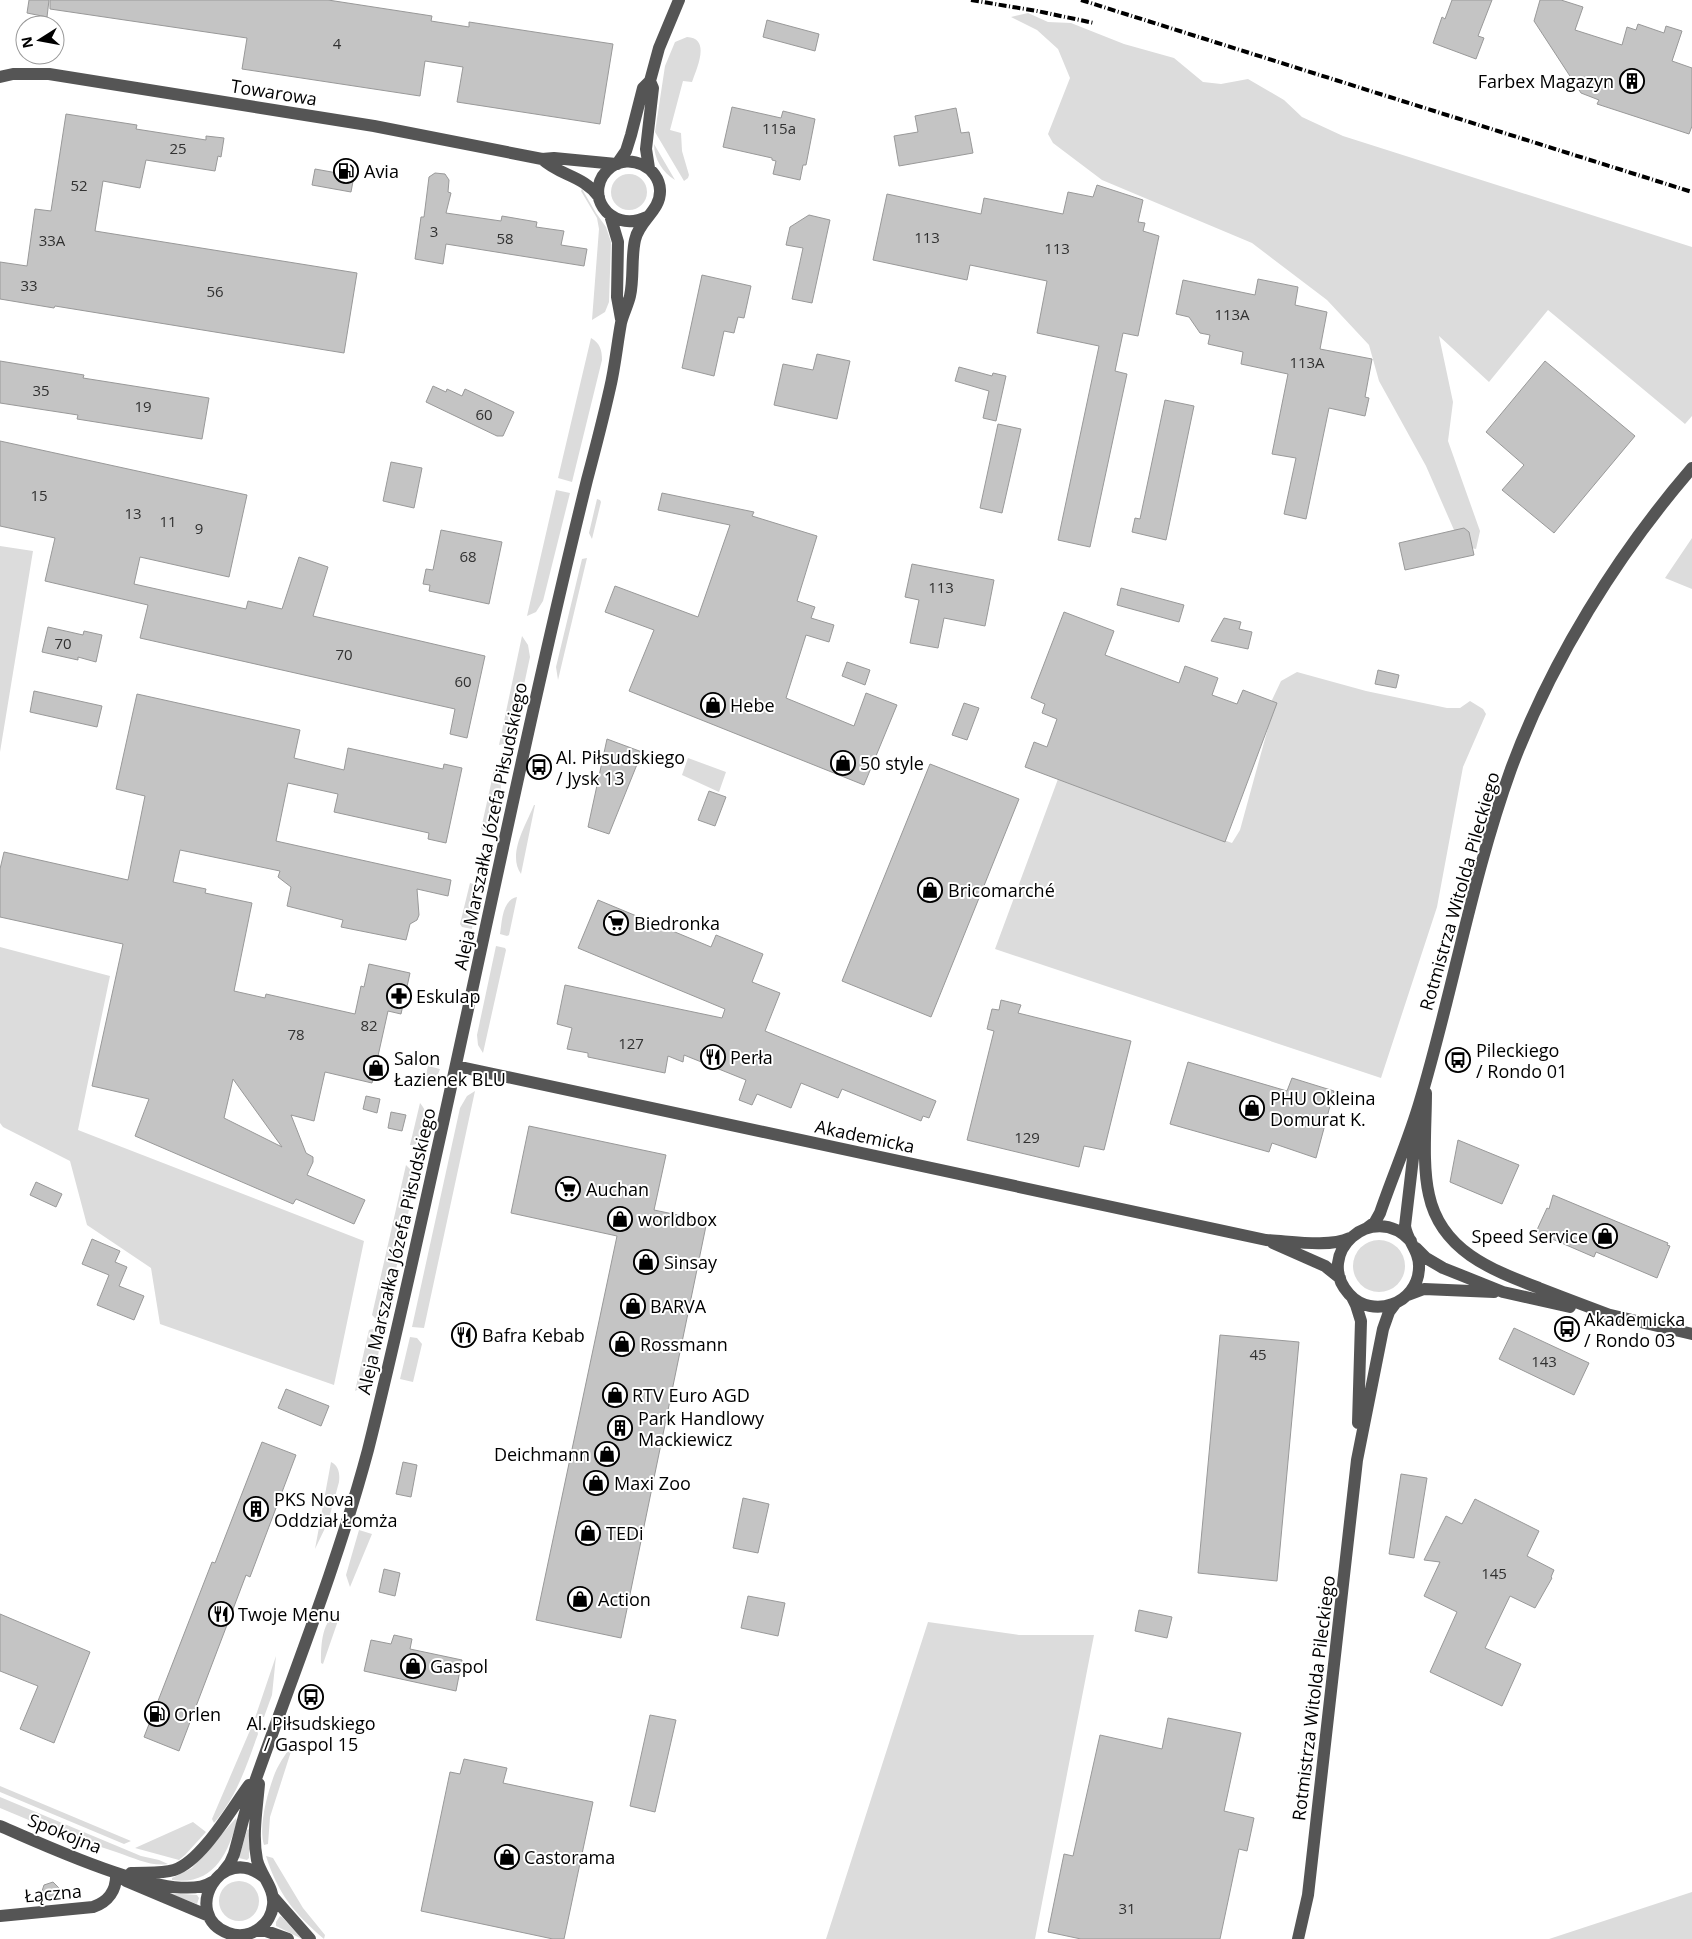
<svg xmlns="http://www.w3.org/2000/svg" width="1692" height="1939" font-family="'Open Sans',sans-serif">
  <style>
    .green { fill: #dcdcdc }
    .building { fill: #c4c4c4; stroke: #999; fill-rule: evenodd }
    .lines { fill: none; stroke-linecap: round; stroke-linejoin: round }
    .minor { stroke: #555; stroke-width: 12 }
    .rail { stroke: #000; stroke-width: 4; stroke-dasharray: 8 2.5 1 2.5; stroke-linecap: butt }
    .labels { text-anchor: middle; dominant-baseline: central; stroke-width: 4; stroke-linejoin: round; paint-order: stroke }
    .number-label { font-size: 15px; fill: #313131 }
    .poi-label { font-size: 18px; fill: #000; stroke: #fff; text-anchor: start }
    .street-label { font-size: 18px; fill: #000; stroke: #fff }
  </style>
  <rect width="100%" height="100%" fill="#fff"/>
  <path class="green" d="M1028,13L1048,22L1071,23L1124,44L1174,58L1203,82L1221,84L1248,79L1284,100L1302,117L1343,136L1692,247V416L1685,424L1548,310L1489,382L1439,336L1453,402L1448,441L1480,531L1476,549L1461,546L1426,466L1379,381L1369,345L1327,300L1252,243L1102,180L1053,143L1048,134L1070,78L1058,49L1037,30L1011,17Z
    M687,37C711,38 697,68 692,82L683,81L670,130L681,133L682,151L689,175L688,178L684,181L655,132L665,66L675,42Z
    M654,144L675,180C663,173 654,159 654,144Z
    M611 192a18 18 0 1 1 36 0a18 18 0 1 1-36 0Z
    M582,189L596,213L606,227L611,242L609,302L605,312L592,320L599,229L597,218L581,191Z
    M591,338C600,343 602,350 602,360L572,482L558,478Z
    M556,490L570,493L543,601L536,612L527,616Z
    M597,499L600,500L601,502L592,539L589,533Z
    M1692,538V589L1665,578Z
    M0,546L33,551L0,752Z
    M587,558L558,680L556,667L582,559Z
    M522,636L528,645L530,657L513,736L507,743L499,745Z
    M1297,672L1366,691L1447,708H1460L1470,701L1483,709L1486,714L1463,767L1437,907L1381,1078L995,949L1058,779L1232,843L1240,830L1268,728L1272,700L1281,681Z
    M688,758L726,772L719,792L682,775Z
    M494,770C511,788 492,812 485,831L481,829Z
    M534,805H535L521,874C507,854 526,825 534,805Z
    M470,883L473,884L474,911L472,929L462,927L460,924Z
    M517,897L509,935L507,936L500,934C502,922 502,900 517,897Z
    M496,946L505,948L506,950L483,1053L478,1045L477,1035Z
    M0,947L110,976L78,1130L364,1241L334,1385L160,1324L151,1268L87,1225L70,1161L3,1127L0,1123Z
    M428,1066L440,1069L435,1082L423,1089Z
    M475,1091L424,1328L412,1327L460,1108L467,1096Z
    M420,1103C432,1116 431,1145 410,1145Z
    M406,1165L413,1172L415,1182L385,1320L375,1318L372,1315Z
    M1353 1266a26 26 0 1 1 52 0a26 26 0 1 1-52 0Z
    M372,1329L382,1331C378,1353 378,1382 355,1391L369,1330Z
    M410,1337L417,1338L422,1344L413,1382L400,1379Z
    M331,1462C339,1466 340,1474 339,1482L328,1522L315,1549Z
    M359,1530L372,1534L350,1587L346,1575Z
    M341,1612L323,1664L321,1663C321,1646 321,1618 341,1612Z
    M928,1622L1019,1635H1094L1035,1939H826Z
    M276,1656L272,1695L264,1717L255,1718Z
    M251,1728L257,1730L258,1734C246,1767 237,1796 214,1823L212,1819Z
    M295,1739L270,1817L268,1844L264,1845C258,1826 268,1791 275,1773C280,1761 289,1750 295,1739Z
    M0,1786L131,1841L124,1844L0,1792Z
    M0,1797L141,1856L159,1860L168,1864C152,1867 134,1858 119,1853C79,1840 40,1825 0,1808Z
    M236,1818L237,1821C228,1854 213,1886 172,1880V1878L192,1868Z
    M193,1822L206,1832L185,1855L179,1860L135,1848Z
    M249,1829V1858L247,1860L239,1858L247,1830Z
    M266,1856L273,1858L303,1908L325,1935L324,1939C294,1913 278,1894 266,1856Z
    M219 1901a20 20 0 1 1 40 0a20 20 0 1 1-40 0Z
    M1692,1892V1939H1549Z
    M168,1893L197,1895L199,1898L197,1904Z
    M280,1916L282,1917L302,1939L276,1926V1922Z"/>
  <path class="building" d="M29,0H49L47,17L27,13Z
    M50,0H328L432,16L431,21L469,27V22L613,44L600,124L457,102L463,67L425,61L420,96L242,69L247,38L50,9Z
    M1452,0H1492L1478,36L1484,38L1476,59L1433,43L1442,17L1445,19Z
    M1540,0H1561L1583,7L1575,30L1622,45L1627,27L1636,30L1638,24L1664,33L1666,26L1682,31L1672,61L1692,68V126L1689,134L1597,104L1599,100L1581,93L1534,21Z
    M767,20L819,34L815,51L763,37Z
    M732,107L781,118L783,111L815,119L806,165H803L800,180L773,174L776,161L772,160V158L723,147Z
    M956,108L961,133L969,132L973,153L899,166L894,136L918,132L915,116Z
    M66,114L137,125L136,129L206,140V136L224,138L221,157L218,156L215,171L146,160L140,188L103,181L95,231L357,273L344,353L55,306L54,308L0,299V262L27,266L35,209L51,211Z
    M315,169L354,176L351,192L312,185Z
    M435,173L445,174L449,180L448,192L451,193L446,213L501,221L502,216L537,222L536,227L564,231L561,245L587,249L584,266L446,244L443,264L415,259L421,217H424L429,177Z
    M1097,185L1143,200L1138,222L1145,223L1143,231L1159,236L1138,336L1123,333L1115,371L1127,374L1090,547L1058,540L1099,346L1037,333L1047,281L970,265L967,280L873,260L887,194L981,214L984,198L1063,214L1068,192L1093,197Z
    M809,215L830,220L812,303L792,299L803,248L786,245L790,227Z
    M702,275L751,286L744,318L738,317L734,333L724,331L714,376L682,368Z
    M1258,279L1298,287L1295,305L1327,312L1320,349L1372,359L1365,397L1369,398L1365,416L1329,408L1306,519L1284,514L1296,458L1272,454L1288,374L1241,364L1243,352L1208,344L1210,335L1200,333L1189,317L1176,314L1183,280L1255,295Z
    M817,354L850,361L837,419L774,405L783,364L813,370Z
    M0,361L84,375L83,378L209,398L202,439L77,419L78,415L0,403Z
    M1545,361L1635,436L1554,533L1502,490L1524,465L1486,432Z
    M959,367L992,376L993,373L1006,376L996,421L983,418L989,391L955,381Z
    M433,386L446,392L447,389L462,396L465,389L514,412L503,436H497L426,402Z
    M1165,400L1194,406L1166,540L1132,532L1135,518L1140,519Z
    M998,424L1021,429L1002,513L980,508Z
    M0,441L247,495L229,577L140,557L134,584L246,609L248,601L282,609L299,557L328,567L313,616L485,656L467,738L450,734L455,709L140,638L148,605L45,581L55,538L0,526Z
    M391,462L422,468L414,508L383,501Z
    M662,493L754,512L752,516L817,536L797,601L815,607L811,618L834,625L829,642L806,635L786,698L854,726L866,693L897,705L864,785L629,691L654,630L605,612L615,586L698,617L730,525L658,510Z
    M1464,528L1469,532L1474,555L1405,570L1399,543Z
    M441,530L502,542L489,604L429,591L430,585L423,584L426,569L433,570Z
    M912,564L994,580L985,626L944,618L938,648L910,643L919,600L905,597Z
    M1121,588L1184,605L1179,622L1117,605Z
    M1064,612L1114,631L1105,655L1179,683L1185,666L1218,678L1212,695L1237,704L1243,690L1277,703L1225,842L1025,767L1034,742L1047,747L1057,719L1042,713L1045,704L1031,698Z
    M1224,618L1241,622L1239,629L1252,632L1248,649L1211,641Z
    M48,627L83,635L84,631L102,635L96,662L78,657V660L42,652Z
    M847,662L870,670L865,685L842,676Z
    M1378,670L1399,675L1396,688L1375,684Z
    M34,691L102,706L97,727L30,712Z
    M137,694L300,730L294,758L344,770L348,748L443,769L444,764L462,768L446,843L428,839L429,833L334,812L338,794L288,783L276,841L451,880L448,896L417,889L419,915L417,920L410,924L406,940L341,927L343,920L287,906L291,887L278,877L280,871L180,850L173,882L206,889L205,893L252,903L234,991L265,998L266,994L355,1014L361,986L364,987L369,964L410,973L401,1014L388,1011L372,1083L325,1072L314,1121L291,1115L306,1153L313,1157V1162L307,1175L365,1200L354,1224L296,1199L293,1204L135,1136L149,1099L92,1086L123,944L0,917V869L4,852L128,880L145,796L116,789ZM233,1079L282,1147L224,1118Z
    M964,703L979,708L967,740L952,735Z
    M607,739L642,752L609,834L588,827Z
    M930,764L1019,799L931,1017L842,981Z
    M709,791L726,797L715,826L698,820Z
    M598,900L711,947L716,935L763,954L752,982L780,993L765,1031L936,1101L929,1118L923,1116L921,1121L842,1089L838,1098L801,1083L791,1108L757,1094L752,1105L739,1100L746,1080L684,1055L683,1062L668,1056L665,1073L588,1057V1053L567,1049L572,1028L557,1024L565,985L722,1018L725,1009L578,948Z
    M1001,1000L1021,1005L1018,1013L1131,1041L1104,1150L1084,1146L1079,1167L967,1140L994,1031L987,1029L992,1009L999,1010Z
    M1188,1062L1287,1091L1292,1078L1334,1091L1316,1158L1272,1143L1269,1152L1170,1124Z
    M366,1096L380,1099L377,1113L363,1109Z
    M391,1112L406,1115L402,1131L388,1128Z
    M529,1126L666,1155L654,1210L707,1221L621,1638L536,1620L617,1236L511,1213Z
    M1458,1140L1519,1165L1502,1204L1450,1182Z
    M36,1182L62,1194L56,1207L30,1195Z
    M1553,1195L1668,1243L1667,1245L1670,1246L1657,1278L1596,1252L1594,1257L1536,1232L1547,1208L1549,1209Z
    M92,1239L120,1251L115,1262L127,1267L119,1286L144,1296L134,1320L97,1305L109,1275L82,1264Z
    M1514,1328L1589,1363L1574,1395L1499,1359Z
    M1220,1335L1299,1342L1277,1581L1198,1573Z
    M286,1389L329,1406L321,1426L278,1408Z
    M262,1442L296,1455L250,1577L246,1575L179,1751L144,1737L212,1562L215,1563Z
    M403,1462L417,1465L411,1497L396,1494Z
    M1401,1474L1427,1478L1414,1558L1389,1554Z
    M743,1498L769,1504L758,1553L733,1548Z
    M1475,1499L1539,1531L1527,1556L1554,1570L1551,1577L1552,1578L1535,1608L1510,1596L1485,1648L1521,1664L1502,1706L1430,1672L1457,1612L1424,1596L1440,1562L1424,1560L1446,1516L1462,1524Z
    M384,1569L400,1573L395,1596L379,1592Z
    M748,1596L785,1603L778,1636L741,1628Z
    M1139,1610L1172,1617L1167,1638L1135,1631Z
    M0,1614L90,1652L54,1743L20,1729L38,1686L0,1671Z
    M394,1635L412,1639L410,1649L462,1660L456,1691L364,1671L371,1640L391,1644Z
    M650,1715L676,1720L655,1812L630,1806Z
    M1168,1718L1241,1733L1224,1811L1254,1818L1247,1851L1239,1849L1220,1939H1081L1048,1932L1064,1854L1073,1856L1100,1735L1162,1749Z
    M464,1759L507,1768L503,1783L593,1802L564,1939H553L421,1911L450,1772L460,1774Z
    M53,1882L60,1889L57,1898L48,1901L41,1894L44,1885Z"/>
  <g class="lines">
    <path class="minor" d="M0,77L13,74H49L374,126L542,159L554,158L616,164
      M542,159C560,176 583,175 599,197
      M617,164L626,151L631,135L643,88L650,81L659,48L679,0
      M649,168L646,149L653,88L650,81
      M610,215L618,242L617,297L621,319
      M456,1066L1266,1240C1290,1241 1329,1248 1350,1238
      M1426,1093C1426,1124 1422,1165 1429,1195C1441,1251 1492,1270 1539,1288C1562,1297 1586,1306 1610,1315
      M1367,1228L1375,1222L1380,1213C1393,1175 1409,1139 1420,1101C1453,991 1472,877 1511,769C1551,661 1617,555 1692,468
      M1411,1241C1372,1200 1313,1254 1349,1294C1372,1320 1418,1304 1419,1268C1420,1251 1407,1241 1405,1226L1417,1124
      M1273,1243L1325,1266L1340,1278
      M1416,1248L1426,1258L1443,1268L1503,1292L1570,1307
      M1408,1295L1424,1289L1494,1292
      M1352,1297L1356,1305L1361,1321L1358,1423
      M1602,1313L1692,1334
      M259,1784C257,1809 252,1835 257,1860C261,1876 275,1888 273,1905C272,1914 267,1923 260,1928C251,1935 239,1937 228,1933C180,1915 221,1840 265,1878
      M0,1826C41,1843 174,1907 212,1882
      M223,1872L230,1863L234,1854C240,1833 245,1810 252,1790C292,1677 337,1566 368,1450C392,1355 413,1259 434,1164C485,936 531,707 587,480C595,450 603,419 610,388C615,367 617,345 621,323C623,314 628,305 630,296C634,278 631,258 635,240C639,220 661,211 660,190C659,167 630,153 611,167C581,190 608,235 647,217
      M131,1873C145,1872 161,1874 174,1870C202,1861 232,1808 249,1785
      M126,1881L209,1916
      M273,1897L310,1939
      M0,1916L93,1907C108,1902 117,1890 116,1873
      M255,1931H266L288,1939
      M1298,1939L1308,1895L1357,1460L1383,1329L1389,1312L1395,1304"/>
    <path class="rail" d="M971,0L1037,11L1094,23
      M1081,0L1692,192"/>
  </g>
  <defs>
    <symbol id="building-ring" viewBox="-11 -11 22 22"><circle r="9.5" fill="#fff" stroke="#000" stroke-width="1.5"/><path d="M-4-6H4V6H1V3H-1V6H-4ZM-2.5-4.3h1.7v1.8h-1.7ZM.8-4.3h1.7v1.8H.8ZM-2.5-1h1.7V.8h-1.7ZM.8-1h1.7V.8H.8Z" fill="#000"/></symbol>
    <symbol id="fuel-ring" viewBox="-11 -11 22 22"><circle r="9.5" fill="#fff" stroke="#000" stroke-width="1.5"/><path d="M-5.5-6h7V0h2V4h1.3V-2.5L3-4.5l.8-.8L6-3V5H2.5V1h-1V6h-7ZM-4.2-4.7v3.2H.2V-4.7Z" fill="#000"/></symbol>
    <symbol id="shop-ring" viewBox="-11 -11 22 22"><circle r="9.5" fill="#fff" stroke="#000" stroke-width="1.5"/><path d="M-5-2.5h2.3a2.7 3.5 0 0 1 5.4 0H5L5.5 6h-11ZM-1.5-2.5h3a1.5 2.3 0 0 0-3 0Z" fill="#000"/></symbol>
    <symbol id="bus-ring" viewBox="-11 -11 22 22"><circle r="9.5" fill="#fff" stroke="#000" stroke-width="1.5"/><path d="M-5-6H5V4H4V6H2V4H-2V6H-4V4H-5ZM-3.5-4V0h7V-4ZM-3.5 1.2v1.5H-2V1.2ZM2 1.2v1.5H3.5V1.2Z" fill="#000"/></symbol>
    <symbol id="supermarket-ring" viewBox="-11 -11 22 22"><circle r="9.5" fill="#fff" stroke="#000" stroke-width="1.5"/><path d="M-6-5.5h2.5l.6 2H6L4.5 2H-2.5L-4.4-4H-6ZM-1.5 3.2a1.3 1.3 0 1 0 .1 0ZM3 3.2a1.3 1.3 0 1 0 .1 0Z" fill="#000"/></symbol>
    <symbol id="pharmacy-ring" viewBox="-11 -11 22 22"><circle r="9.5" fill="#fff" stroke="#000" stroke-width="1.5"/><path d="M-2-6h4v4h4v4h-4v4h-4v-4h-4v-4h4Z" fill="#000"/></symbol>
    <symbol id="restaurant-ring" viewBox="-11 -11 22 22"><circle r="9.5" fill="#fff" stroke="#000" stroke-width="1.5"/><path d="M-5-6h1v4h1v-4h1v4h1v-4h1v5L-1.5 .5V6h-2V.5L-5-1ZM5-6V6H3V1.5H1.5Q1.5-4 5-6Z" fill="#000"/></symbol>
  </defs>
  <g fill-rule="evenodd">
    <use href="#building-ring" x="1618" y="67" width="28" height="28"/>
    <use href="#fuel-ring" x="332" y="157" width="28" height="28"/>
    <use href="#shop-ring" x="699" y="691" width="28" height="28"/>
    <use href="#shop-ring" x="829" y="749" width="28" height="28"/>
    <use href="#bus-ring" x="525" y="753" width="28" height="28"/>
    <use href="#shop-ring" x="916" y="876" width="28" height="28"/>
    <use href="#supermarket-ring" x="602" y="909" width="28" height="28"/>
    <use href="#pharmacy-ring" x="385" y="982" width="28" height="28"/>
    <use href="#restaurant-ring" x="699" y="1043" width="28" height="28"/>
    <use href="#bus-ring" x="1444" y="1046" width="28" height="28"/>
    <use href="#shop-ring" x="362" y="1054" width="28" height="28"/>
    <use href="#shop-ring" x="1238" y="1094" width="28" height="28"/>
    <use href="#supermarket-ring" x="554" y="1175" width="28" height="28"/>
    <use href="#shop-ring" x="606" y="1205" width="28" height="28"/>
    <use href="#shop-ring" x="1591" y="1222" width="28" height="28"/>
    <use href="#shop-ring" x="632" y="1248" width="28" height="28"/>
    <use href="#shop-ring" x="619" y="1292" width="28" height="28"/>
    <use href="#bus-ring" x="1553" y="1315" width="28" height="28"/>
    <use href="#restaurant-ring" x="450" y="1321" width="28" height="28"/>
    <use href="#shop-ring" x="608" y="1330" width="28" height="28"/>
    <use href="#shop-ring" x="601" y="1381" width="28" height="28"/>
    <use href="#building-ring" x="606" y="1414" width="28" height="28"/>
    <use href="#shop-ring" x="593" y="1440" width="28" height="28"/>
    <use href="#shop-ring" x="582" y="1469" width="28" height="28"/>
    <use href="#building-ring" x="242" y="1495" width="28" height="28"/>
    <use href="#shop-ring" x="574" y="1519" width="28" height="28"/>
    <use href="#shop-ring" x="566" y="1585" width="28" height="28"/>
    <use href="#restaurant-ring" x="207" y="1600" width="28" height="28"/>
    <use href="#shop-ring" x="399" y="1652" width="28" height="28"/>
    <use href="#bus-ring" x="297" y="1683" width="28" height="28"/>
    <use href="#fuel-ring" x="143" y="1700" width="28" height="28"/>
    <use href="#shop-ring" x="493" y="1843" width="28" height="28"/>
  </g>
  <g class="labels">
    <g class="number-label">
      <text x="337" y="43">4</text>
      <text x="779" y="128">115a</text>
      <text x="178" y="148">25</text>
      <text x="79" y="185">52</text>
      <text x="434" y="231">3</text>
      <text x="927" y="237">113</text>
      <text x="505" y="238">58</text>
      <text x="52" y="240">33A</text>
      <text x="1057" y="248">113</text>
      <text x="29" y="285">33</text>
      <text x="215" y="291">56</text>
      <text x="1232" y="314">113A</text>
      <text x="1307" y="362">113A</text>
      <text x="41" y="390">35</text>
      <text x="143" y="406">19</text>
      <text x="484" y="414">60</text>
      <text x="39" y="495">15</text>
      <text x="133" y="513">13</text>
      <text x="168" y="521">11</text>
      <text x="199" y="528">9</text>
      <text x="468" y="556">68</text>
      <text x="941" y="587">113</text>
      <text x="63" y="643">70</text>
      <text x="344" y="654">70</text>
      <text x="463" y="681">60</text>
      <text x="369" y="1025">82</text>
      <text x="296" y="1034">78</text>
      <text x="631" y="1043">127</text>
      <text x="1027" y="1137">129</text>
      <text x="1258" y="1354">45</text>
      <text x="1544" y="1361">143</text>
      <text x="1494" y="1573">145</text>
      <text x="1127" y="1908">31</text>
    </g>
    <g class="poi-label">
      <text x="1614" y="81" text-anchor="end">Farbex Magazyn</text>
      <text x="364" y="171">Avia</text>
      <text x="730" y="705">Hebe</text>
      <text x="556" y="757">Al. Piłsudskiego<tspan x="556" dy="21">/ Jysk 13</tspan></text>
      <text x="860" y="763">50 style</text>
      <text x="948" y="890">Bricomarché</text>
      <text x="634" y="923">Biedronka</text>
      <text x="416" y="996">Eskulap</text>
      <text x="1476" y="1050">Pileckiego<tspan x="1476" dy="21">/ Rondo 01</tspan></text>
      <text x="730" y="1057">Perła</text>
      <text x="394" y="1058">Salon<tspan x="394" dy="21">Łazienek BLU</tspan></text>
      <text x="1270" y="1098">PHU Okleina<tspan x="1270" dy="21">Domurat K.</tspan></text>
      <text x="586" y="1189">Auchan</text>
      <text x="638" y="1219">worldbox</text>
      <text x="1588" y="1236" text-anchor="end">Speed Service</text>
      <text x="664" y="1262">Sinsay</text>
      <text x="650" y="1306">BARVA</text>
      <text x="1584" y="1319">Akademicka<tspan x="1584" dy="21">/ Rondo 03</tspan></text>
      <text x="482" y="1335">Bafra Kebab</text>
      <text x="640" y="1344">Rossmann</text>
      <text x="632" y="1395">RTV Euro AGD</text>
      <text x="638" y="1418">Park Handlowy<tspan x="638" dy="21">Mackiewicz</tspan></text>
      <text x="590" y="1454" text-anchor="end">Deichmann</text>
      <text x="614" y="1483">Maxi Zoo</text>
      <text x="274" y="1499">PKS Nova<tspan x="274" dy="21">Oddział Łomża</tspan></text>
      <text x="606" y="1533">TEDi</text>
      <text x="598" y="1599">Action</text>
      <text x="238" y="1614">Twoje Menu</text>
      <text x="430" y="1666">Gaspol</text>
      <text x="174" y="1714">Orlen</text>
      <text x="311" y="1723" text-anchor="middle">Al. Piłsudskiego<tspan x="311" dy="21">/ Gaspol 15</tspan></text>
      <text x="524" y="1857">Castorama</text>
    </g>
    <g class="street-label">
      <text transform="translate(274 92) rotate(9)">Towarowa</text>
      <text transform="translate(490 826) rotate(-78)">Aleja Marszałka Józefa Piłsudskiego</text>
      <text transform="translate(1459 891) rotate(-74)">Rotmistrza Witolda Pileckiego</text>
      <text transform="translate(865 1136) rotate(12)">Akademicka</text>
      <text transform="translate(396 1251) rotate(-77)">Aleja Marszałka Józefa Piłsudskiego</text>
      <text transform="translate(1313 1698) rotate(-83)">Rotmistrza Witolda Pileckiego</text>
      <text transform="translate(65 1833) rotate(22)">Spokojna</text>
      <text transform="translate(53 1893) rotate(-5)">Łączna</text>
    </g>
  </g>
  <g transform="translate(40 40) rotate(259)"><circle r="24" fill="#ffffff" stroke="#999999"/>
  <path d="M0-4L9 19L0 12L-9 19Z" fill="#000000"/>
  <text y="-8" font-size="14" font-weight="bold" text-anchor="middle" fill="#000000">N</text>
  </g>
</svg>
